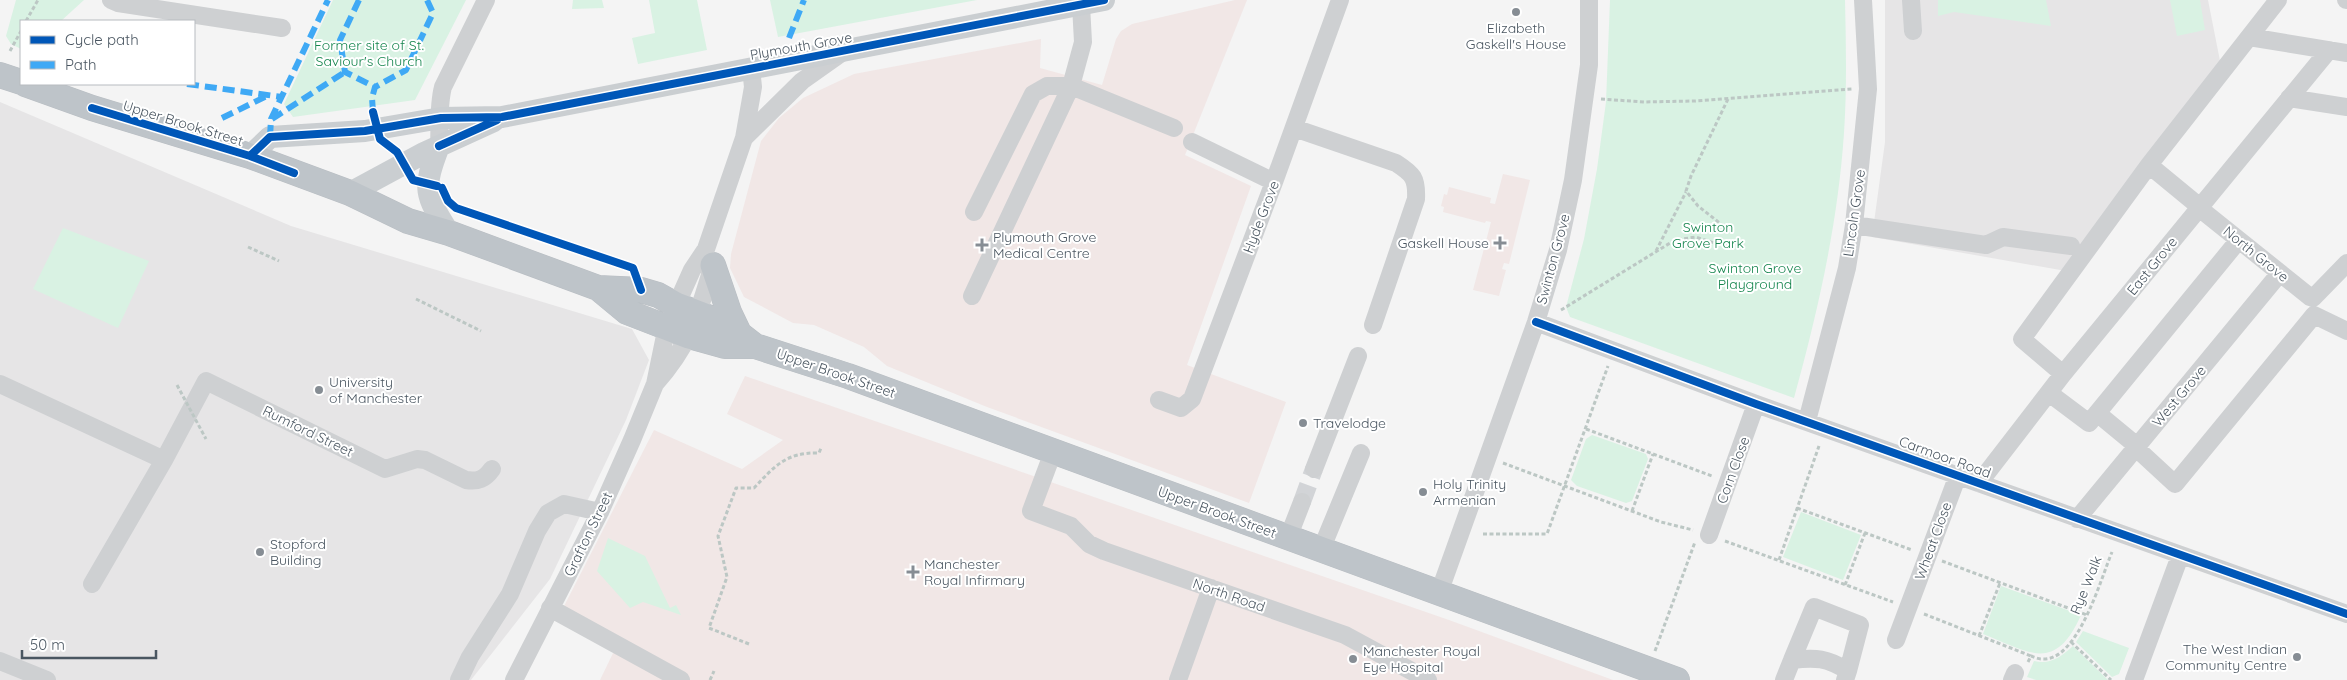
<svg xmlns="http://www.w3.org/2000/svg" width="2347" height="680" font-family="Quicksand,sans-serif">
  <style>
    .education { fill: #e6e5e6 }
    .medical { fill: #f1e7e6 }
    .green { fill: #d9f2e3 }
    .lines { fill: none; stroke-linecap: round; stroke-linejoin: round }
    .minor-tunnel { stroke: #d2d4d7; stroke-width: 18; stroke-dasharray: 18 9; stroke-linecap: butt }
    .highway-casing { stroke: #b9bec3; stroke-width: 26 }
    .path { stroke: #bcc7c4; stroke-width: 3; stroke-dasharray: 4 2.5; stroke-linecap: butt }
    .minor { stroke: #ced0d2; stroke-width: 18 }
    .major { stroke: #caced1; stroke-width: 22 }
    .highway { stroke: #bec4c9; stroke-width: 25 }
    .path-bridge { stroke: #bcc7c4; stroke-width: 3; stroke-dasharray: 4 2.5; stroke-linecap: butt }
    .quiet { stroke: #3fa9f5; stroke-width: 6; stroke-dasharray: 12 6; stroke-linecap: butt }
    .cycleway-casing { stroke: #fff; stroke-width: 11 }
    .cycleway { stroke: #0057b8; stroke-width: 8 }
    .poi-dot { fill: #868d94; stroke: #fff; stroke-width: 2 }
    .labels { text-anchor: middle; dominant-baseline: central; stroke-width: 4; stroke-linejoin: round; paint-order: stroke }
    .poi-label { font-size: 14px; fill: #4a5661; stroke: #fff; text-anchor: start }
    .park-label { font-size: 14px; fill: #17864f; stroke: #fff }
    .street-label { font-size: 14px; fill: #4a5661; stroke: #fff }
  </style>
  <rect width="100%" height="100%" fill="#f4f4f4"/>
  <path class="education" d="M1885,0H2208L2221,66L2066,271L1872,237L1885,142Z
    M0,102L291,226L632,329L649,360L626,420L550,579L471,680H0Z"/>
  <path class="medical" d="M1235,0H1247L1185,155L1251,186L1187,365L1286,402L1249,503L987,407L887,366L864,347L814,325L793,323L744,297L730,268L731,254L761,141L779,118L803,98L854,74L1041,39L1040,68L1102,85L1116,39L1121,31L1132,24Z
    M1503,174L1530,180L1509,264L1504,263L1502,269L1506,270L1499,296L1473,290L1491,222L1486,221L1485,223L1443,212L1444,207L1441,206L1444,194L1447,195L1449,187L1491,198L1490,203L1495,204Z
    M745,376L1449,620L1613,680H600L616,647L558,618L654,430L742,469L783,440L727,414Z"/>
  <path class="green" d="M16,0H84L61,21H21V49L11,44L6,36Z
    M333,0H466L415,100L293,117L284,104Z
    M573,0H602L604,8L572,9Z
    M649,0H697L707,50L638,64L632,38L655,33Z
    M770,0H977L778,37Z
    M1610,0H1845C1846,44 1847,89 1844,133C1838,223 1818,311 1794,398L1570,317L1566,307L1584,239L1597,169L1606,102Z
    M1938,0H2046L2051,26L1954,12L1938,16Z
    M2170,0H2200L2205,30L2177,36Z
    M63,228L149,261L118,328L33,289Z
    M1592,435L1646,454L1648,459L1632,501L1626,503L1577,486L1571,480L1586,439Z
    M1801,512L1861,535L1843,580L1783,557Z
    M608,538L645,556L670,608L676,605L681,615L643,602L630,608L597,571Z
    M2001,586L2081,615C2055,674 2029,652 1983,634Z
    M2083,631L2129,648L2119,674L2112,677L2076,642Z
    M2073,646L2108,680H2036L2027,677L2034,661C2050,665 2061,657 2073,646Z"/>
  <g class="lines">
    <path class="minor-tunnel" d="M1302,502L1314,469"/>
    <defs>
      <path id="highway" d="M0,75L21,82
        M25,84L92,108L250,156L350,193L408,221L449,233L598,288L641,290L658,295L676,305L728,325L755,346
        M713,265L729,312L739,333
        M598,288L627,312L689,336L725,346H755L848,376L1677,680"/>
    </defs>
    <use href="#highway" class="highway-casing"/>
    <path class="path" d="M26,21L38,0
      M10,51L21,31
      M1601,99L1644,102L1695,101L1852,89
      M1728,99L1691,176L1686,191L1698,206L1730,231
      M248,247L279,261
      M1656,251L1686,192
      M416,299L481,331
      M1561,310L1675,240L1696,237L1720,245
      M1586,429L1712,476
      M1503,463L1661,522L1693,530
      M1797,508L1912,550
      M1632,511L1653,454
      M1483,534H1547L1608,366
      M1725,541L1893,602
      M1779,560L1819,446
      M1942,561L2087,615
      M1845,585L1865,533
      M1924,614L2031,656
      M1979,636L2000,583
      M2071,642L2111,680
      M749,644L709,628L727,577L718,536L736,488H754C775,466 786,452 819,453L821,448
      M1655,651L1695,542
      M2028,662L2031,656C2034,657 2038,659 2042,659C2078,662 2101,578 2112,552
      M710,680L714,671"/>
    <path class="minor" d="M111,0L118,3L282,28
      M1911,0L1913,31
      M2346,0H2347
      M2249,37L2347,53
      M2289,98L2347,107
      M1294,128L1396,163C1413,174 1417,178 1416,199L1373,325
      M744,138L802,81L843,52
      M1192,142L1274,182
      M439,146C440,126 438,106 443,87L486,0
      M2149,165L2200,207
      M2199,208L2310,297L2313,298
      M974,212L1033,94L1047,86H1071L1174,128
      M1854,225L1986,245L2003,237L2071,246
      M972,296L1071,86L1083,42L1081,5
      M2313,298L2347,263
      M1536,322L1756,404L2347,614
      M2063,374L2022,339L2149,165L2278,0
      M0,384L164,460
      M655,384C691,344 698,314 713,265
      M2049,393L2089,423L2238,241
      M1159,400L1181,408L1192,399L1274,182L1340,0
      M2097,413L2137,446
      M1807,421L1847,268L1854,225L1868,89L1863,0
      M2136,448L2175,484L2314,315L2347,331
      M1053,452L1031,511L1071,526L1089,544L1104,551L1345,635L1428,680
      M1314,469L1358,356
      M1979,483L2063,374L2329,50
      M2077,519L2280,273
      M1709,535L1756,404
      M1288,538L1302,502
      M1321,550L1361,453
      M92,584L164,460L206,381L385,469L417,459L425,460L466,480C478,482 485,479 492,469
      M1439,593L1536,322L1558,250L1573,180L1589,65V0
      M550,608L681,680
      M1896,640L1958,475
      M1792,660L1814,607L1860,625L1848,671
      M0,661L47,680
      M459,680L470,657L510,594L537,531L548,513L564,504L600,512
      M514,680L600,512L632,440L655,384L667,326L692,270L706,249L744,138L753,87L751,68
      M1178,680L1211,588
      M1784,680L1792,660C1816,657 1827,658 1848,671L1845,680
      M2012,680L2015,673
      M2134,680L2180,556"/>
    <path class="major" d="M439,146C422,190 425,194 449,233
      M250,156L270,137L365,131L441,118L502,117L1104,0
      M350,193L424,153L494,121"/>
    <use href="#highway" class="highway"/>
    <path class="path-bridge" d="M177,385L206,439"/>
    <path class="quiet" d="M359,0L340,40L345,72L375,87
      M789,38L804,0
      M187,84L282,97
      M373,112L372,98L375,87L406,70L433,13L427,0
      M222,118L269,95
      M272,119L345,72
      M270,137L271,119L328,0"/>
    <defs>
      <path id="cycleway" d="M92,108L250,156L294,173
        M373,112L380,139L397,152L413,180L437,186
        M439,146L497,120
        M250,156L270,137L365,131L441,118L502,117L1104,0
        M442,188L448,201L456,208L633,268L641,290
        M1536,322L1756,404L2347,614"/>
    </defs>
    <use href="#cycleway" class="cycleway-casing"/>
    <use href="#cycleway" class="cycleway"/>
  </g>
  <g class="poi-dot">
    <circle cx="1516" cy="12" r="5"/>
    <path d="M1497.5 235.5h5v5h5v5h-5v5h-5v-5h-5v-5h5z"/>
    <path d="M979.5 237.5h5v5h5v5h-5v5h-5v-5h-5v-5h5z"/>
    <circle cx="319" cy="390" r="5"/>
    <circle cx="1303" cy="423" r="5"/>
    <circle cx="1423" cy="492" r="5"/>
    <circle cx="260" cy="552" r="5"/>
    <path d="M910.5 564.5h5v5h5v5h-5v5h-5v-5h-5v-5h5z"/>
    <circle cx="2297" cy="657" r="5"/>
    <circle cx="1353" cy="659" r="5"/>
  </g>
  <g class="labels">
    <g class="poi-label">
      <text x="1516" y="28" text-anchor="middle">Elizabeth<tspan x="1516" dy="16">Gaskell's House</tspan></text>
      <text x="993" y="237">Plymouth Grove<tspan x="993" dy="16">Medical Centre</tspan></text>
      <text x="1489" y="243" text-anchor="end">Gaskell House</text>
      <text x="329" y="382">University<tspan x="329" dy="16">of Manchester</tspan></text>
      <text x="1313" y="423">Travelodge</text>
      <text x="1433" y="484">Holy Trinity<tspan x="1433" dy="16">Armenian</tspan></text>
      <text x="270" y="544">Stopford<tspan x="270" dy="16">Building</tspan></text>
      <text x="924" y="564">Manchester<tspan x="924" dy="16">Royal Infirmary</tspan></text>
      <text x="2287" y="649" text-anchor="end">The West Indian<tspan x="2287" dy="16">Community Centre</tspan></text>
      <text x="1363" y="651">Manchester Royal<tspan x="1363" dy="16">Eye Hospital</tspan></text>
    </g>
    <g class="park-label">
      <text x="369" y="45">Former site of St.<tspan x="369" dy="16">Saviour's Church</tspan></text>
      <text x="1708" y="227">Swinton<tspan x="1708" dy="16">Grove Park</tspan></text>
      <text x="1755" y="268">Swinton Grove<tspan x="1755" dy="16">Playground</tspan></text>
    </g>
    <g class="street-label">
      <text transform="translate(801 46) rotate(-10)">Plymouth Grove</text>
      <text transform="translate(183 123) rotate(17)">Upper Brook Street</text>
      <text transform="translate(1854 213) rotate(-82)">Lincoln Grove</text>
      <text transform="translate(1261 217) rotate(-69)">Hyde Grove</text>
      <text transform="translate(2256 254) rotate(39)">North Grove</text>
      <text transform="translate(1553 259) rotate(-75)">Swinton Grove</text>
      <text transform="translate(2152 266) rotate(-51)">East Grove</text>
      <text transform="translate(836 373) rotate(19)">Upper Brook Street</text>
      <text transform="translate(2179 396) rotate(-50)">West Grove</text>
      <text transform="translate(308 431) rotate(26)">Rumford Street</text>
      <text transform="translate(1945 457) rotate(20)">Carmoor Road</text>
      <text transform="translate(1733 470) rotate(-70)">Corn Close</text>
      <text transform="translate(1217 512) rotate(20)">Upper Brook Street</text>
      <text transform="translate(588 534) rotate(-64)">Grafton Street</text>
      <text transform="translate(1933 541) rotate(-70)">Wheat Close</text>
      <text transform="translate(2086 585) rotate(-68)">Rye Walk</text>
      <text transform="translate(1229 595) rotate(19)">North Road</text>
    </g>
  </g>
  <rect x="20" y="20" width="175" height="65" fill="#ffffff" stroke="#b7bbc0"/>
  <rect x="30" y="36" width="25" height="8" fill="#0057b8" stroke="#b7bbc0"/>
  <text x="65" y="45" font-size="15" fill="#4a5661">Cycle path</text>
  <rect x="30" y="61" width="25" height="8" fill="#3fa9f5" stroke="#b7bbc0"/>
  <text x="65" y="70" font-size="15" fill="#4a5661">Path</text>
  <path d="M22 650v8h134v-8" fill="none" stroke="#4a5661" stroke-width="2.5"/>
  <text x="30" y="650" font-size="15" fill="#4a5661" stroke="#ffffff" stroke-width="4" paint-order="stroke">50 m</text>
</svg>
